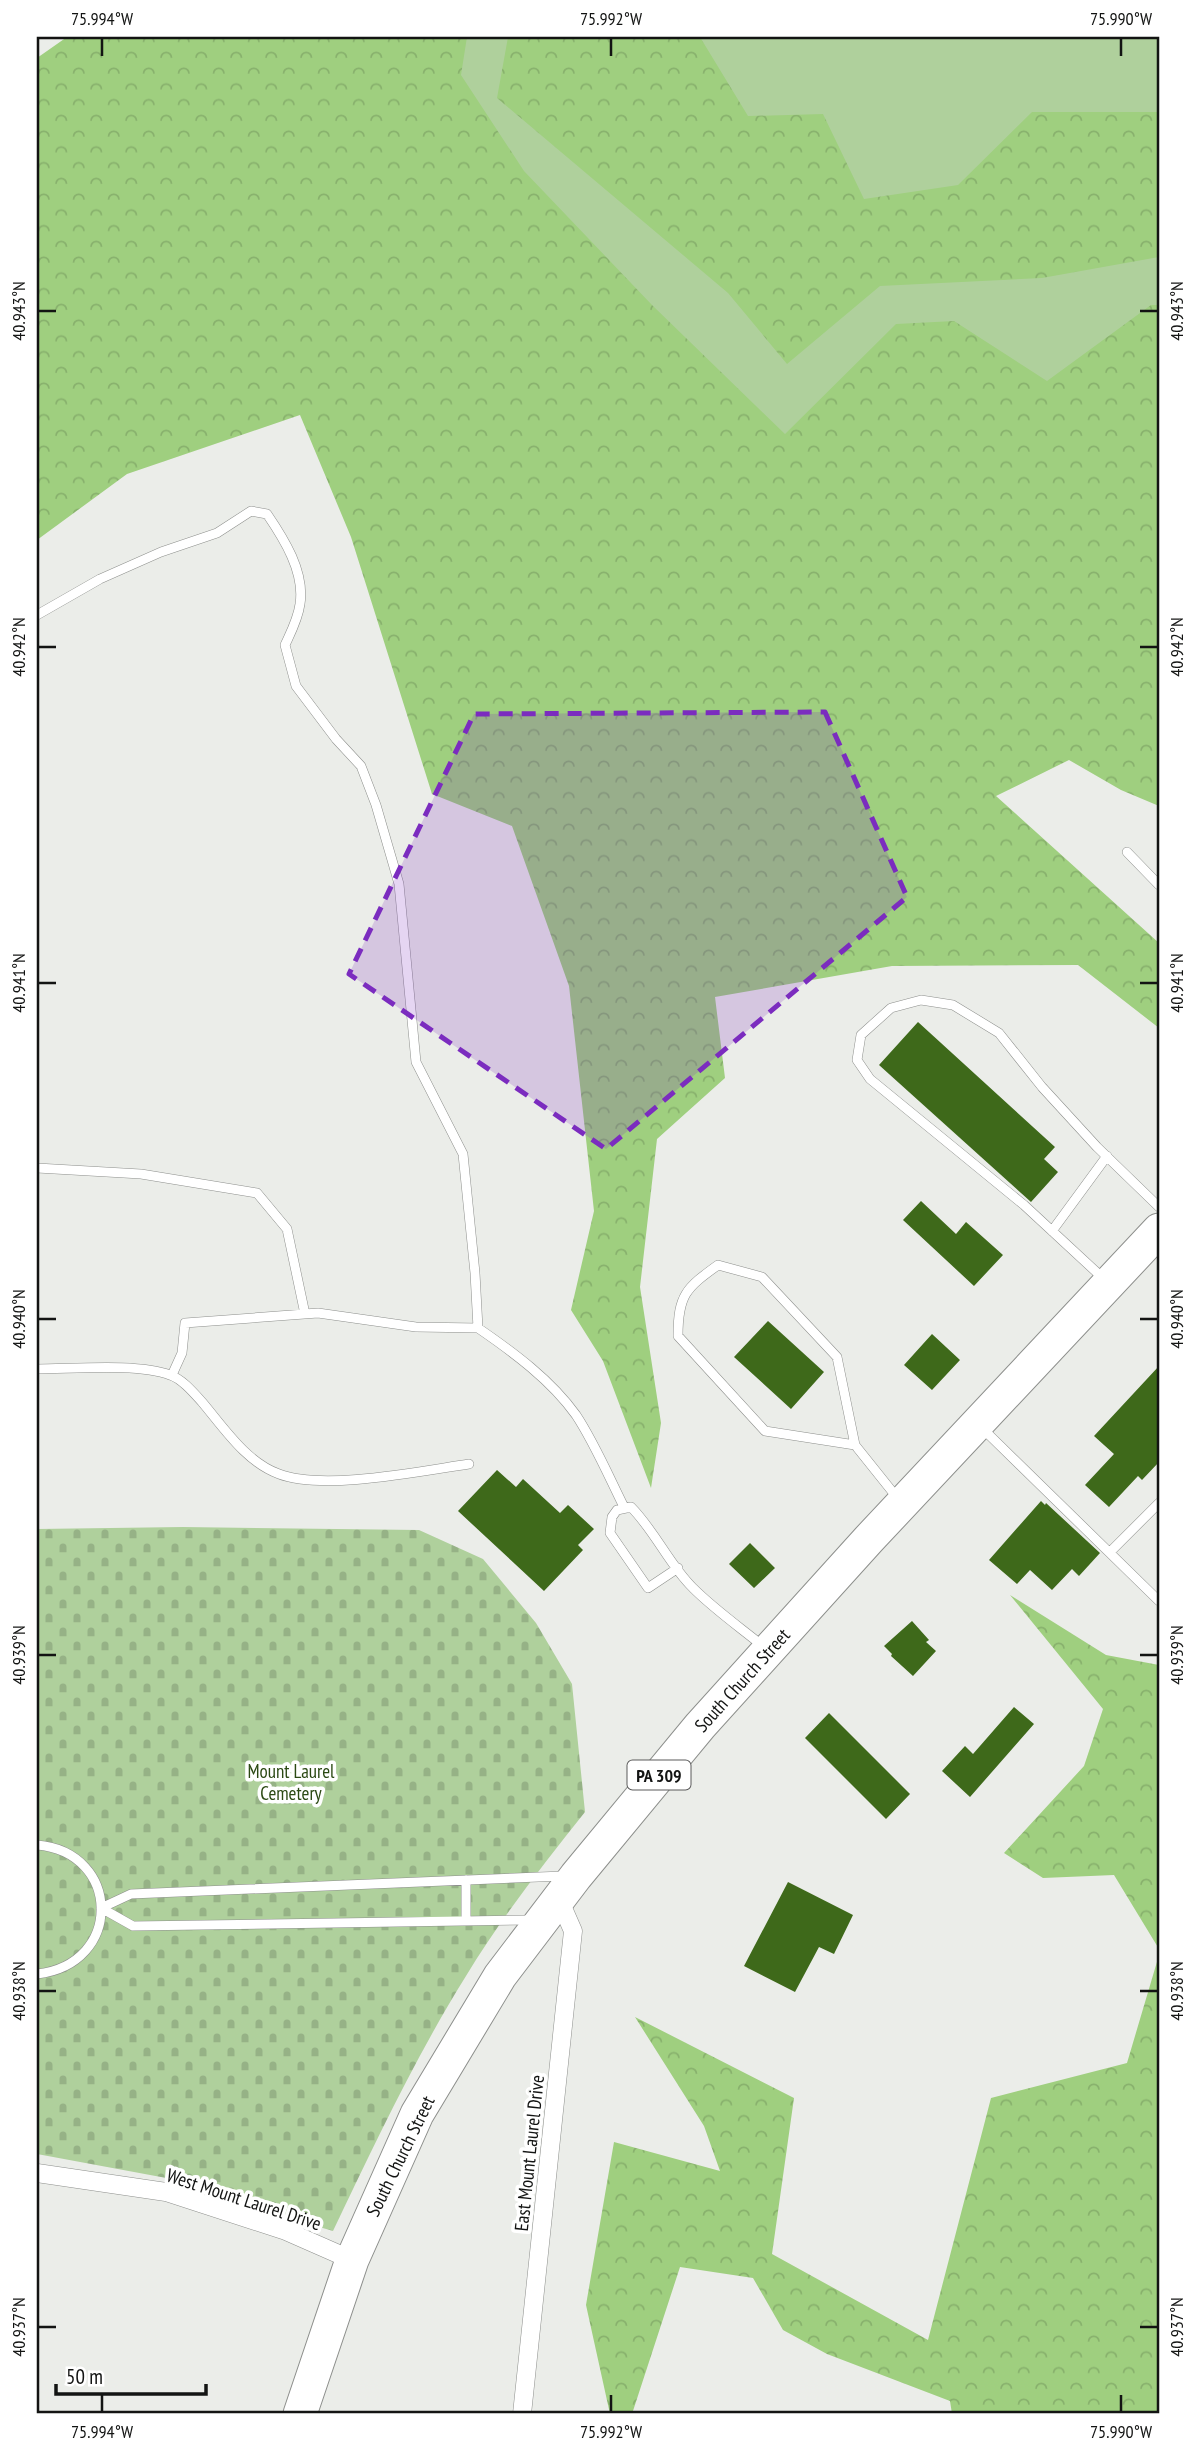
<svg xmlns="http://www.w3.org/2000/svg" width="1196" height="2451" font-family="'PT Sans Narrow',sans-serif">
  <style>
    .green { fill: #afd09c }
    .forest { fill: url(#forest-crowns) }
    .cemetery { fill: url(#cemetery-stones) }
    .building { fill: #3e691a }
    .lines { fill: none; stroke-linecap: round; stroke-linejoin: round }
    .lane-casing { stroke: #8d8f8c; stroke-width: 10 }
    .street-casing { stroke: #8d8f8c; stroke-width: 19 }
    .highway-casing { stroke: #8d8f8c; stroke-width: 35 }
    .lane { stroke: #fff; stroke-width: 9 }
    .street { stroke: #fff; stroke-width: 18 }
    .highway { stroke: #fff; stroke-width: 33 }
    .marked { fill: #7b2cbf; fill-opacity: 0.2; stroke: #7b2cbf; stroke-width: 5; stroke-dasharray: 14 9; stroke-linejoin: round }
    .ticks { fill: none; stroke: #131413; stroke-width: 2.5 }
    .labels { text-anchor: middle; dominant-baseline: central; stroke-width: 7; stroke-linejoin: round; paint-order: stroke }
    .shield { fill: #fff; stroke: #5a5a5a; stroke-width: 2 }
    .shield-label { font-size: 18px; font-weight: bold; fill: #131413 }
    .street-label { font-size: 19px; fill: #131413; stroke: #fff }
    .park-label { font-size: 19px; fill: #2b4913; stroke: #fff }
    .neatline { fill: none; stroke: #131413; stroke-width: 2.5 }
    .ticks-label { font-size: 18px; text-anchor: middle; fill: #131413 }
  </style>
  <defs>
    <pattern id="forest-crowns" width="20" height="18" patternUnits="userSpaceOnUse" patternTransform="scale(1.75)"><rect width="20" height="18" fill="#9fcf7f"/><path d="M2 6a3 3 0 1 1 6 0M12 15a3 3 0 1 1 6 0" fill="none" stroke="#88b16d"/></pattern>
    <pattern id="cemetery-stones" width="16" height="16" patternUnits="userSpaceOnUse" patternTransform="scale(1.75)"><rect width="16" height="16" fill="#afd09c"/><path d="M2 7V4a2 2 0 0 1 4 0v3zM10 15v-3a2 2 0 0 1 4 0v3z" fill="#96b286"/></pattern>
  </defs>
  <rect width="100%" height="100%" fill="#ebede9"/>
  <path class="green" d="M388,37H1159V376L606,462Z"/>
  <path class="forest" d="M67,37H467L461,75L524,171L652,305L785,434L896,324L954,321L1047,381L1151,305H1159V806L1121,790L1069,760L996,796L1159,943V1028L1078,965L892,966L715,997L725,1078L657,1139L640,1287L661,1423L651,1488L603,1361L571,1310L594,1211L569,986L512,826L432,794L351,537L300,415L127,474L37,540V58Z
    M508,37H700L748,116L823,114L864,199L958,185L1032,112H1159V257L1042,278L880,286L787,364L728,293L497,98Z
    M1010,1595L1106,1655L1159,1665V1949L1114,1875L1043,1878L1004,1853L1084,1766L1103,1709Z
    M1159,1955V2414H952L950,2401L827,2354L783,2330L753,2278L680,2267L632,2414H610L586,2305L614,2142L720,2171L704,2126L635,2017L794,2098L772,2254L928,2340L991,2098L1127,2063Z"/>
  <path class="cemetery" d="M183,1527L419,1530L483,1559L536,1623L572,1684L585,1812C543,1865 501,1918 466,1976C415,2058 374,2145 333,2231L292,2219L204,2185L37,2154V1529Z"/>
  <path class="building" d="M918,1022L1055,1147L1044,1159L1058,1172L1031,1202L879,1065Z
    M921,1201L956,1234L966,1222L1003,1255L974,1286L903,1220Z
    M768,1321L824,1372L791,1409L734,1357Z
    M932,1334L960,1360L932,1390L904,1365Z
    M1159,1366V1462L1142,1480L1138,1476L1109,1507L1085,1485L1114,1454L1094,1436Z
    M497,1470L516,1487L523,1479L560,1513L568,1505L594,1529L578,1545L583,1550L544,1591L458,1511Z
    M1041,1501L1045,1505L1046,1503L1100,1553L1079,1576L1072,1569L1052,1590L1030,1570L1017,1584L989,1560Z
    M750,1543L775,1568L754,1588L729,1564Z
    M912,1621L929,1640L926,1642L936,1651L913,1676L891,1656L892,1654L884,1646Z
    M1014,1707L1034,1724L970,1797L942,1771L965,1746L973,1754Z
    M829,1713L910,1794L886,1819L805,1738Z
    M788,1882L853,1915L834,1954L819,1947L795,1992L744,1966Z"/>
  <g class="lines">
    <defs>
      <path id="lane" d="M37,615L100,579L161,552L217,533L251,511L267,514C284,539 305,572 300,604C298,619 291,632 285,645L296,686L336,739L361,766L376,805L399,884L416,1062L463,1154L475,1273L478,1328C513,1352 551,1380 576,1415C594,1442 609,1477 624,1507
        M1127,852L1159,885
        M37,1168L141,1174L257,1193L287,1229L305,1314
        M1052,1231L1107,1156
        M1105,1280L1024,1205L870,1079L857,1060L861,1035L891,1008L921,1000L953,1005L999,1033L1042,1087L1097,1147L1159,1207
        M37,1369C73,1369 138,1363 170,1375C182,1379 193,1392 202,1402C224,1428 246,1462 279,1474C324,1491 421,1471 469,1464
        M172,1375L182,1353L185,1323L318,1313L416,1327L478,1328
        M981,1427L1159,1601
        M855,1445L765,1431L678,1336C678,1295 686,1288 718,1265L762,1277L837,1357L855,1445L899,1500
        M1110,1552L1159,1503
        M678,1568L648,1588L610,1533L612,1517L617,1510L631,1507C655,1531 670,1566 693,1588C715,1610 741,1628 764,1647
        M37,1845C121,1852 124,1964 37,1974
        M466,1880V1921
        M531,1920L133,1926L101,1908L131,1894L563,1876"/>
      <path id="street" d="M37,2173L166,2192L286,2231L352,2260
        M522,2414L573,1931L559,1899"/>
      <path id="highway" d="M300,2414L352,2260L417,2114L500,1976L576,1876L700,1726L869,1539L1159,1230"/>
    </defs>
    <use href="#lane" class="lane-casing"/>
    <use href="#street" class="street-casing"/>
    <use href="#highway" class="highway-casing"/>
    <use href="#lane" class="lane"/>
    <use href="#street" class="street"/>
    <use href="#highway" class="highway"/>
  </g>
  <path class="marked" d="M825,712L907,897L606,1149L349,974L474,714Z"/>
  <path class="ticks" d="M102,38V56M611,38V56M1121,38V56M38,311H56M1140,311H1158M38,647H56M1140,647H1158M38,983H56M1140,983H1158M38,1319H56M1140,1319H1158M38,1655H56M1140,1655H1158M38,1991H56M1140,1991H1158M38,2327H56M1140,2327H1158M102,2395V2412M611,2395V2412M1121,2395V2412"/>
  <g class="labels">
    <rect class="shield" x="627.5" y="1760.5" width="63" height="29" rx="5"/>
    <g class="shield-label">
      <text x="659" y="1775">PA 309</text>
    </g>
    <g class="street-label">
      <text transform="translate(742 1680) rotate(-48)">South Church Street</text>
      <text transform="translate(529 2153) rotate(-84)">East Mount Laurel Drive</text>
      <text transform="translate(400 2156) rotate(-64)">South Church Street</text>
      <text transform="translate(244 2199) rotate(18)">West Mount Laurel Drive</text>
    </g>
    <g class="park-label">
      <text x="291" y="1771">Mount Laurel<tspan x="291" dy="22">Cemetery</tspan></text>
    </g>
  </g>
  <rect width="1196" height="2451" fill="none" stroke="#ffffff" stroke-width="77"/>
  <path d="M56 2384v10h150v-10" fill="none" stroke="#131413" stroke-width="3.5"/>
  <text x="66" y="2384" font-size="21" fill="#131413" stroke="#ffffff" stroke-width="5" paint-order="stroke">50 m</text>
  <rect x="38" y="38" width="1120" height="2374" class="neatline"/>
  <g class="ticks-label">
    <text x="102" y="25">75.994°W</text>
    <text x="611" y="25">75.992°W</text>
    <text x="1121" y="25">75.990°W</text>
    <text transform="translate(19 311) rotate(-90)" y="6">40.943°N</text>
    <text transform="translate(1177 311) rotate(-90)" y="6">40.943°N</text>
    <text transform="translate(19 647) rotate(-90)" y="6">40.942°N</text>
    <text transform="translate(1177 647) rotate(-90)" y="6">40.942°N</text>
    <text transform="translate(19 983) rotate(-90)" y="6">40.941°N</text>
    <text transform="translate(1177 983) rotate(-90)" y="6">40.941°N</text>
    <text transform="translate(19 1319) rotate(-90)" y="6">40.940°N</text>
    <text transform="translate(1177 1319) rotate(-90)" y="6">40.940°N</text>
    <text transform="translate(19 1655) rotate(-90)" y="6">40.939°N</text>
    <text transform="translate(1177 1655) rotate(-90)" y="6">40.939°N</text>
    <text transform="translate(19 1991) rotate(-90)" y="6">40.938°N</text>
    <text transform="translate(1177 1991) rotate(-90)" y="6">40.938°N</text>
    <text transform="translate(19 2327) rotate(-90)" y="6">40.937°N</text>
    <text transform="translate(1177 2327) rotate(-90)" y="6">40.937°N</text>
    <text x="102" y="2438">75.994°W</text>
    <text x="611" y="2438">75.992°W</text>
    <text x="1121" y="2438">75.990°W</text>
  </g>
</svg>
